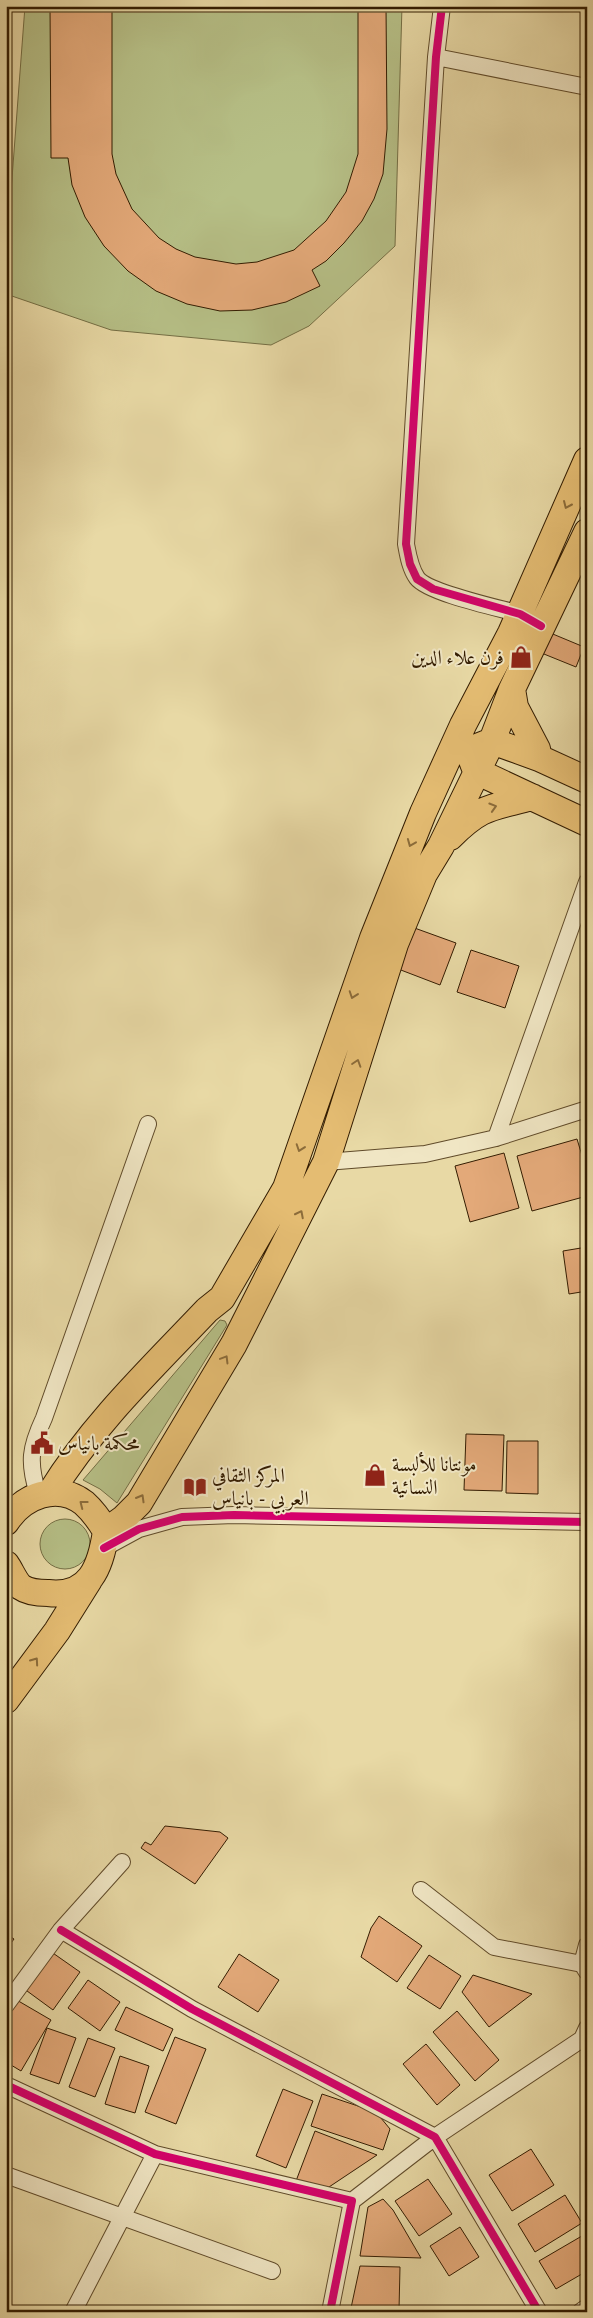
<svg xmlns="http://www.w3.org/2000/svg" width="593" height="2318" font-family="'IM FELL Great Primer',Amiri,serif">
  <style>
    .green { fill: #b6bf86; stroke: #746e44 }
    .building { fill: #e3a979; stroke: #331c01 }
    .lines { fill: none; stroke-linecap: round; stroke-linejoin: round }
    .street-casing { stroke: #604b2a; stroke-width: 18 }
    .primary-casing { stroke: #331c01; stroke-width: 28 }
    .street { stroke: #f0e6c4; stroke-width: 16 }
    .primary { stroke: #e4bc72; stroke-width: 26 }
    .cycleway-casing { stroke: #f0e6c4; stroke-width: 11 }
    .cycleway { stroke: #d6006c; stroke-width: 8 }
    .oneway { stroke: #8c6c3a }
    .labels { text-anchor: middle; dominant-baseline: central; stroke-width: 4; stroke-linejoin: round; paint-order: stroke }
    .poi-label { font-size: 20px; fill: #331c01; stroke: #f0e6c4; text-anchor: start }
  </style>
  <rect width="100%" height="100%" fill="#e8d9a5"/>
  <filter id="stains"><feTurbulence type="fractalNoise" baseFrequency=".004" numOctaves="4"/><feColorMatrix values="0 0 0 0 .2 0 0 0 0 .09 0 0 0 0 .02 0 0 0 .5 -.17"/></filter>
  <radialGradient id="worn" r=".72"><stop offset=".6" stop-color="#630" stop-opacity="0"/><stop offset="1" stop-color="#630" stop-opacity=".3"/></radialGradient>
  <path class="green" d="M25,6H402L395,246L309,326L271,345L111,330L6,294V258Z
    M220,1320L225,1321L227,1325L117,1503L100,1489L83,1480Z
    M40 1544a25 25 0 1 1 50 0a25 25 0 1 1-50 0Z"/>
  <path class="building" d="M50,6H112V154L116,174L132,209L159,238L176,249L195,257L236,264L257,262L294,250L326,221L346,192L358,154V6H386L387,129L383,174L374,199L362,221L344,243L326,261L312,270L320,286L286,302L252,310L220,311L187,304L156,291L128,271L104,246L85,217L72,185L68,158H51Z
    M548,632L584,647L576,667L539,652Z
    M409,926L456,943L440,985L393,967Z
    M471,950L519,966L505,1008L457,992Z
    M577,1139L587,1172V1196L532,1211L517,1156Z
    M504,1153L519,1208L470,1222L455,1166Z
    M587,1247V1291L569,1294L563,1251Z
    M466,1434L504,1435L502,1491L464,1490Z
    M507,1441H538V1494L506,1493Z
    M165,1826L220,1832L228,1838L195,1884L141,1848L145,1842L151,1845Z
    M379,1916L422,1946L397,1982L361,1957L371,1928Z
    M6,1934L14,1939L6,1950Z
    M50,1951L80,1972L53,2010L23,1988Z
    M239,1954L279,1980L258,2012L218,1987Z
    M429,1955L461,1976L440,2009L407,1988Z
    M473,1975L532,1994L489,2027L462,1992Z
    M88,1980L120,2002L100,2031L68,2008Z
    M15,1999L51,2020L21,2071L6,2062V2014Z
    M126,2007L173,2029L163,2051L115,2030Z
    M457,2011L499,2060L475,2081L433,2032Z
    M47,2028L76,2038L59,2084L30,2074Z
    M175,2037L206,2049L176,2124L145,2112Z
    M88,2038L115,2048L95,2097L69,2087Z
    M426,2044L460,2085L437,2105L403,2064Z
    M120,2056L149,2066L135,2113L105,2104Z
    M283,2089L313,2101L286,2168L256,2156Z
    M322,2094L376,2112L390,2129L383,2150L311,2126Z
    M315,2131L377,2155L323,2191L296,2181Z
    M531,2149L554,2185L512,2211L489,2175Z
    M428,2179L452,2214L419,2236L395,2201Z
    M565,2195L582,2223L535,2252L518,2224Z
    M383,2199L393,2210L421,2258L360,2256L368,2207Z
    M460,2227L479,2257L449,2276L430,2246Z
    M587,2233V2271L556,2289L539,2261Z
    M360,2266L400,2267L399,2310L351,2308Z"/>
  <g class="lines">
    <defs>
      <path id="street" d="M442,6L436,57L406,544C408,555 410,568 417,578C428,593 499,608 520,614L526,617
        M436,57L587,87
        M496,1138L587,882
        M326,1162L425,1154L496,1138L587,1109
        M38,1494C28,1462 30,1448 44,1418L148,1124
        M104,1548L139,1529L182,1517L234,1515L587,1522
        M421,1890L494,1947L582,1964L587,1972
        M61,1930L192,2009L435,2137L539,2312
        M582,1964L587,1945
        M6,2005L61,1930L122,1862
        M6,2085L155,2154L352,2201L330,2312
        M6,2175L272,2271
        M352,2201L435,2137L582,2039L587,2028
        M73,2312L155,2154
        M580,2312L587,2307"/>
      <path id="primary" d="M512,689L515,707L537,749L539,758
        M477,747L492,741L539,758L587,780
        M470,755L476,771L587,823
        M450,837C482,805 491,808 532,797
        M51,1492C93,1424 152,1368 207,1310L222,1298L286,1188L373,938L423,813L463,725L511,633L587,460
        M6,1522C23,1496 57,1482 84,1503C93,1511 100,1521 106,1531C101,1566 90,1598 48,1593C40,1593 28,1592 21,1587C15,1582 11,1571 6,1564
        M106,1531L124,1518L139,1503L234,1344L326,1162L395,944L424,874L441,846L492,741L512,689L587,532
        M6,1700L57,1631L89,1580"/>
    </defs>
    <use href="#street" class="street-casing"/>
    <use href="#primary" class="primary-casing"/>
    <use href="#street" class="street"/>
    <use href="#primary" class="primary"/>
    <defs>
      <path id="cycleway" d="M442,6L436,57L406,544L410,564L417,579L433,589L520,614L541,626
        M104,1548L139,1529L182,1517L234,1515L587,1522
        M61,1930L192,2009L435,2137L539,2312
        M6,2085L155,2154L352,2201L330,2312"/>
    </defs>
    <use href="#cycleway" class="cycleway-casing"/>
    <use href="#cycleway" class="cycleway"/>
  </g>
  <defs><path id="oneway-chevron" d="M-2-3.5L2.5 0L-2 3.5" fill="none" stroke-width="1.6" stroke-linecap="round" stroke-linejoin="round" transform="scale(1.25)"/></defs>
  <g class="oneway">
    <use href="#oneway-chevron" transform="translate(567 505) rotate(114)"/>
    <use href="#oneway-chevron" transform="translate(493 807) rotate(-17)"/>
    <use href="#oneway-chevron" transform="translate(411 843) rotate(112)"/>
    <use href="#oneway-chevron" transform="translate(353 995) rotate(109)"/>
    <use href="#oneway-chevron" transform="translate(357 1063) rotate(-72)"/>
    <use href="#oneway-chevron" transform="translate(300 1148) rotate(109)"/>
    <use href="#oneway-chevron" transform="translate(300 1214) rotate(-63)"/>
    <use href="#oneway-chevron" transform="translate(225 1359) rotate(-59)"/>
    <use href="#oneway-chevron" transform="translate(141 1498) rotate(-60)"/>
    <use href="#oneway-chevron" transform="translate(83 1504) rotate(-142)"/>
    <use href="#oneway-chevron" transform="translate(35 1661) rotate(-55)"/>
  </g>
  <defs>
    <symbol id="shop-bare" viewBox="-9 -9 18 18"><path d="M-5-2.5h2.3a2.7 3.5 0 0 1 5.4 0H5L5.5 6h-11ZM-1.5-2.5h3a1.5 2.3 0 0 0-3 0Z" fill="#8f2418" stroke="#f0e6c4" stroke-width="2.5" paint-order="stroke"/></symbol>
    <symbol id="civic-bare" viewBox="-9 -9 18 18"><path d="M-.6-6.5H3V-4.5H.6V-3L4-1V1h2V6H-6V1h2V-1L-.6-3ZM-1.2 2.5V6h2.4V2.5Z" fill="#8f2418" stroke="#f0e6c4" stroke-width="2.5" paint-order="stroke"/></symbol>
    <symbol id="library-bare" viewBox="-9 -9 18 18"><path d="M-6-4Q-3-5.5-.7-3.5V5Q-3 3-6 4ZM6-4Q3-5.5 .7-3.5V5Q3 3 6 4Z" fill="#8f2418" stroke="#f0e6c4" stroke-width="2.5" paint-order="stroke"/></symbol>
  </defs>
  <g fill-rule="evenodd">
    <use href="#shop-bare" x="505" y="641" width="32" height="32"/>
    <use href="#civic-bare" x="26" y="1427" width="32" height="32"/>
    <use href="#shop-bare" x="359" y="1459" width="32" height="32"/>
    <use href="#library-bare" x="179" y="1471" width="32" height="32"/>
  </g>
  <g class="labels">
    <g class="poi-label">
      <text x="504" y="657" text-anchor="end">فرن علاء الدين</text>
      <text x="58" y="1443">محكمة بانياس</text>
      <text x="392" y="1464">مونتانا للألبسة<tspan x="392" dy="23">النسائية</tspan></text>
      <text x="212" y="1475">المركز الثقافي<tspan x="212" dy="23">العربي - بانياس</tspan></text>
    </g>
  </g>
  <rect width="593" height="2318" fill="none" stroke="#e8d9a5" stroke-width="25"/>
  <rect x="8" y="8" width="578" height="2303" fill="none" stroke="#331c01" stroke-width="2.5"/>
  <rect x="12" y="12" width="568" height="2293" fill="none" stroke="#331c01"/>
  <rect width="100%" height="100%" filter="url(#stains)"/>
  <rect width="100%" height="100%" fill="url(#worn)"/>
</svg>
